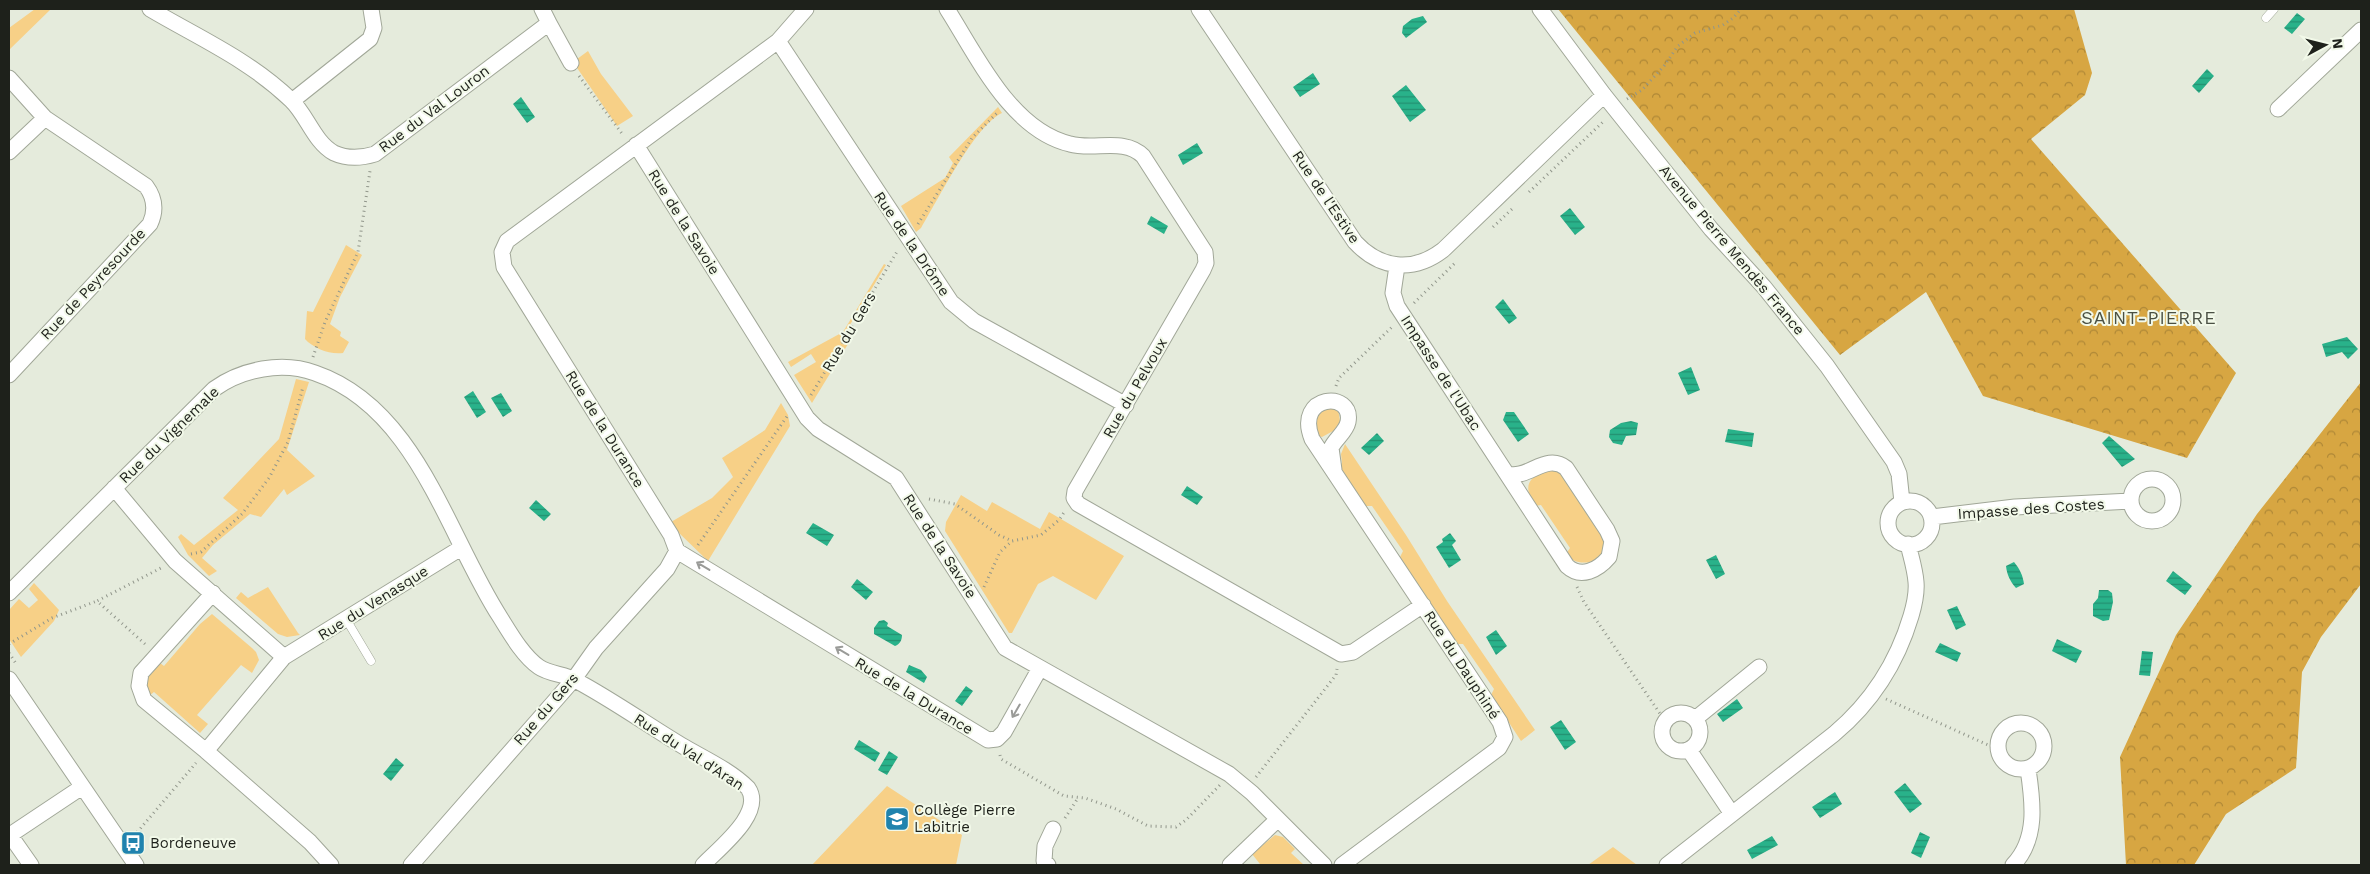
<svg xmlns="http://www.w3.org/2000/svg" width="2370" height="874" font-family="'Work Sans',sans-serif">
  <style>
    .grass { fill: #f7d087 }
    .forest { fill: url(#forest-crowns) }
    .water { fill: url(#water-rules) }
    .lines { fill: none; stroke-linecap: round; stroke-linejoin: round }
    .service-casing { stroke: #a1a798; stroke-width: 9 }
    .minor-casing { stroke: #a1a798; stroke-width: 17 }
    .path { stroke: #91968b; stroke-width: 3; stroke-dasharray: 1 4; stroke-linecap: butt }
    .service { stroke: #fff; stroke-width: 8 }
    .minor { stroke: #fff; stroke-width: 15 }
    .oneway { stroke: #9a9b98 }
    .labels { text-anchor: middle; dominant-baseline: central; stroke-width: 4; stroke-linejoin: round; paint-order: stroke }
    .street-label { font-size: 15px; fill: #1e211b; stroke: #f2f9e9 }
    .poi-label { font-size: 15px; fill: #1e211b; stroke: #f2f9e9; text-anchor: start }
    .quarter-label { font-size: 18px; letter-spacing: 1px; fill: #4a5043; stroke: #f2f9e9 }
  </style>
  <defs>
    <pattern id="forest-crowns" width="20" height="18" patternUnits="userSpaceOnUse" patternTransform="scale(1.25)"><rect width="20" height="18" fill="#d7a642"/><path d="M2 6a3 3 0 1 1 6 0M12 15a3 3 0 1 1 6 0" fill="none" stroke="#ae8736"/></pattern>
    <pattern id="water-rules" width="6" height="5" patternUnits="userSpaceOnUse" patternTransform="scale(1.25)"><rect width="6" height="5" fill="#29b28a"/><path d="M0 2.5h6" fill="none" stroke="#239070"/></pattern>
  </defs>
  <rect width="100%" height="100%" fill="#e5ebdc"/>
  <path class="grass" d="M35,9H51L9,50V28Z
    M588,51L601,74L633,116L617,126L573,62Z
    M998,107L1002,113C975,125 938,200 921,228L916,232L901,206L945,178L953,163L949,157Z
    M346,245L362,255L340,297L330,324L341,332L340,336L349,342L343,353C330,355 313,348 305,339L307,311L313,312Z
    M884,264L886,265L845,333L850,336L845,342L848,344L812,403L794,375L816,362L811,354L791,367L788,362L843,332Z
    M296,379L309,382L287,450L315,476L287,495L284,489L261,517L250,514L213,545L202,558L217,571L209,576L188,555L178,537L181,534L194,545L238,510L223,498L279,439Z
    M781,403L788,415L790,426L708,561L679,533L671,522L712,498L733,477L722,458L765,430Z
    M1326,407L1338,409L1340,421L1335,430L1322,437L1319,436L1316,428L1317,417Z
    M1345,444L1406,535L1447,601L1535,730L1521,741L1491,695L1494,689L1463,644H1456L1400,557L1403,551L1372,506H1366L1339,466L1342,463L1341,454Z
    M1547,469C1552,470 1557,471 1562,474C1567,478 1604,536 1604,542C1605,564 1577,569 1566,554L1570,548L1541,505L1535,506C1523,486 1527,479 1547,469Z
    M961,495L987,511L992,502L1040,529L1049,512L1124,556L1096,600L1053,576L1038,584L1012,633H1009L945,531L946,522Z
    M34,583L59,610L54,621L21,657L9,639V610L19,599L29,608L38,600L29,589Z
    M268,587L298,633L300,635L287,637L278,634L236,598L241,592L248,598Z
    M212,614L252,648L256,652L259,660L252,673L241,665L197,715L208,724L200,733L154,692L149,696L145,681L160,663L164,666L200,624Z
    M887,786L962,835L956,865H812Z
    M1275,835L1283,837L1295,849L1291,853L1304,865H1258L1260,864L1252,854Z
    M1613,847L1637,865H1588Z"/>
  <path class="forest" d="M1558,9H2074L2092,73L2085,95L2031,139L2236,373L2187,458L1983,396L1926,292L1840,355Z
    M2361,382V584L2321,637L2302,672L2296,768L2226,814L2194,865H2126L2120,757L2176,635L2257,514Z"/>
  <path class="water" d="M2297,13L2305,19L2292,34L2284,28Z
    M1423,16L1427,22L1406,38L1402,33L1403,26L1412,19Z
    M2207,69L2214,76L2199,93L2192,86Z
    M1313,73L1320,84L1300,97L1293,87Z
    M1406,85L1426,110L1410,122L1392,96Z
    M521,97L535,117L527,123L513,104Z
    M1197,143L1203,153L1183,165L1178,155Z
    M1570,208L1585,227L1575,235L1560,216Z
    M1151,216L1168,226L1164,234L1147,224Z
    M1503,299L1517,318L1509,324L1495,307Z
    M2347,337L2358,349L2348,359L2342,352L2326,357L2322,344Z
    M1691,367L1700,390L1688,395L1678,373Z
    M473,391L486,412L477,418L464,397Z
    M501,393L512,411L503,417L491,398Z
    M1506,412H1514L1529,434L1518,442L1503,420Z
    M1631,421L1638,423L1636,435L1626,436L1622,445L1613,443L1609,437L1610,430L1621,423Z
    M1728,429L1754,433L1752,447L1725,442Z
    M1377,433L1384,441L1369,455L1361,448Z
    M2109,436L2135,459L2122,467L2102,443Z
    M1187,486L1203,497L1197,505L1181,495Z
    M536,500L551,514L544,521L529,508Z
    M813,523L834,535L827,546L806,533Z
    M1450,533L1456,541L1452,545L1461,560L1449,568L1436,547L1443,542L1442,539Z
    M1716,555L1725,574L1716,579L1706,560Z
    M2014,562C2020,569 2023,576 2024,584L2016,588C2010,581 2007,575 2006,566Z
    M2173,571L2192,586L2185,595L2166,581Z
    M857,579L873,592L866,600L851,587Z
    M2099,590H2108L2112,593L2113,602L2109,620L2103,621L2093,616V604L2098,598Z
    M1957,606L1966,625L1956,630L1947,610Z
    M884,620L888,623L887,626L902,635C902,640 900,644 895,646L874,634V628L879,621Z
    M1496,630L1507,646L1496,655L1486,637Z
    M2057,639L2082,651L2076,663L2052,651Z
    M1940,643L1961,653L1957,662L1935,652Z
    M2142,651L2153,652L2150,676L2139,675Z
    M909,665L921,670L927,677L924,683L906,672Z
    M966,686L973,691L962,706L955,701Z
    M1737,699L1743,708L1723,722L1717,714Z
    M1561,720L1576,742L1565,750L1550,727Z
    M859,740L880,753L875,762L854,749Z
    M889,751L898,757L887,775L878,770Z
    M396,758L404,765L391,781L383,774Z
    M1905,783L1922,804L1910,813L1894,792Z
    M1835,792L1842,804L1820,818L1812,807Z
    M1920,832L1930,837L1921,858L1911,853Z
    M1772,836L1778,845L1752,859L1747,850Z"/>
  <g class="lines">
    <defs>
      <path id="service" d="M2266,18L2274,9
        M346,619L371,661"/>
      <path id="minor" d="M150,9C199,38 248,59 291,100C307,115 314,142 334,153C347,159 362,158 375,154L549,23L542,9
        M806,9L778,41L507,241L502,252L504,267L671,535L677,551L988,740L997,739L1004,732L1040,668
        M947,9C977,56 1011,130 1070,144C1094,151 1124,137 1143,156L1205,252L1206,263L1203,270L1075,491L1074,498L1078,504L1341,654L1353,652L1423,605
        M1199,9L1355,242C1380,269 1413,273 1443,250L1604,95
        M1540,9L1604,95L1711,229L1764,287L1827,366L1894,462L1899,474L1902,502
        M549,23L571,63
        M778,41L951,302L974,321L1126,405
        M9,78L45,118L146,186C155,198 156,211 150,224L9,375
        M292,101L370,39L374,28L371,9
        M2278,109L2361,30
        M636,145L807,418L818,429L896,478L1005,648L1229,774L1252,793L1324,865
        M9,152L45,118
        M1397,266L1393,293L1397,306L1567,566C1581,579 1598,570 1609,557L1612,541L1607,530L1566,468C1546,452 1528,480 1507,474
        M1334,470L1331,448C1335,439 1346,432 1348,422C1354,390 1294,394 1312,439L1500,722L1505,737L1499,748L1342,865
        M2131 500a21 21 0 1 1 42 0a21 21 0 1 1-42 0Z
        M114,488L175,561L284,657
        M1888 523a22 22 0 1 1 44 0a22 22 0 1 1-44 0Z
        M1932,517L2015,507L2131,501
        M9,593L214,389C242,369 282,361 315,373C417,408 447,535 500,617C510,633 523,656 539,667C549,674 564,674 575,680C611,699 646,724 681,745C703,758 730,770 748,788C765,813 719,848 703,865
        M9,679L136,865
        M1662 732a19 19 0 1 1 38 0a19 19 0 1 1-38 0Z
        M1695,719L1759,667
        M1998 746a23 23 0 1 1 46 0a23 23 0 1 1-46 0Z
        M1689,750L1732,814
        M206,751L144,700L139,686L141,673L213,593
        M31,865L10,835L82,787
        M331,865L310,842L206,751L284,657L461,548
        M411,865L574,679L596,648L667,569L677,551
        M1048,865L1044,861L1045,846L1053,829
        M1230,865L1277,820
        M1667,865L1834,734C1871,703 1897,663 1911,616C1914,606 1917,593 1916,582C1915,569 1911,557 1908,544
        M2013,865C2038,839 2033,802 2028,769"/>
    </defs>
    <use href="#service" class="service-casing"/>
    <use href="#minor" class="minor-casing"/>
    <path class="path" d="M579,76L623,135
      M1627,99L1642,90L1664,66L1678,46L1695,33L1723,25L1733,18L1741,9
      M1529,192L1604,121
      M918,224L972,138L997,113
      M1493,227L1512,209
      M1414,303L1456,262
      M313,357L325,322L358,252L370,171
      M1336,386L1339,378L1393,326
      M811,395L898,250
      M929,499L955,504L999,535L1012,541
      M698,545L788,415
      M191,554L201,552L242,514L269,478L288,442L303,387
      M984,587L1000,552L1012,541L1041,535L1059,520L1065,511
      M1577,587L1584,602L1665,721
      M9,644L52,618L97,601
      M145,644L97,601L161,568
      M9,653L17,665
      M1886,699L1997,749
      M1000,755L1001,759L1064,796L1085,798L1116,809L1148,826L1176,827L1186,820L1220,785
      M1256,777L1336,675L1337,669
      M1065,818L1078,798
      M134,836L196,763"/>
    <use href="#service" class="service"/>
    <use href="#minor" class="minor"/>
  </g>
  <defs><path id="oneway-shaft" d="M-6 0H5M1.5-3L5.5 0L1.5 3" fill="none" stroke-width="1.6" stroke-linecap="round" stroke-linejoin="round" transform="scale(1.25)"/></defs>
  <g class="oneway">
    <use href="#oneway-shaft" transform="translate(703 566) rotate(-149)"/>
    <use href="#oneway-shaft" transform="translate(842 651) rotate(-149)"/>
    <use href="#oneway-shaft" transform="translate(1016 711) rotate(120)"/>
  </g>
  <defs>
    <symbol id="school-square" viewBox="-11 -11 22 22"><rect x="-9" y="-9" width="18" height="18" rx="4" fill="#2083ae" stroke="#f2f9e9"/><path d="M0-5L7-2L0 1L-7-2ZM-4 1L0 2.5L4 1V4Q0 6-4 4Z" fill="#fff"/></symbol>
    <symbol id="bus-square" viewBox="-11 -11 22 22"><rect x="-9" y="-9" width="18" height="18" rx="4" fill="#2083ae" stroke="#f2f9e9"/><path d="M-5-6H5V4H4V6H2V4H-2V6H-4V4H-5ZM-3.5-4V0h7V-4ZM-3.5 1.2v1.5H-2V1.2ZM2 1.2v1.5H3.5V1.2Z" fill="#fff"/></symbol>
  </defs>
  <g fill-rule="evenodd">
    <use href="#school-square" x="883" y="805" width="28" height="28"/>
    <use href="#bus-square" x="119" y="829" width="28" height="28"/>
  </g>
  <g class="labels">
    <g class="street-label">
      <text transform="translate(434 109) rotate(-37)">Rue du Val Louron</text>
      <text transform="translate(1326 197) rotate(56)">Rue de l'Estive</text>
      <text transform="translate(684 222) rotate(58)">Rue de la Savoie</text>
      <text transform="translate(912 244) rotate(56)">Rue de la Drôme</text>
      <text transform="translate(1732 250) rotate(50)">Avenue Pierre Mendès France</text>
      <text transform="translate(93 284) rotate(-47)">Rue de Peyresourde</text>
      <text transform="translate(849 332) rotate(-59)">Rue du Gers</text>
      <text transform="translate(1441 373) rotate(57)">Impasse de l'Ubac</text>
      <text transform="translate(1135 388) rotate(-60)">Rue du Pelvoux</text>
      <text transform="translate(605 429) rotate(58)">Rue de la Durance</text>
      <text transform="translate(169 435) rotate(-44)">Rue du Vignemale</text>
      <text transform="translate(2031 509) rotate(-4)">Impasse des Costes</text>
      <text transform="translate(940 546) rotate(57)">Rue de la Savoie</text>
      <text transform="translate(373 603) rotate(-32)">Rue du Venasque</text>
      <text transform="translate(1462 665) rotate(57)">Rue du Dauphiné</text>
      <text transform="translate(914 696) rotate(31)">Rue de la Durance</text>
      <text transform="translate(546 709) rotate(-49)">Rue du Gers</text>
      <text transform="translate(689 752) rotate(33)">Rue du Val d'Aran</text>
    </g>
    <g class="poi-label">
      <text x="914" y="810">Collège Pierre<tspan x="914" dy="17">Labitrie</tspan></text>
      <text x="150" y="843">Bordeneuve</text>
    </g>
    <g class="quarter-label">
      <text x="2149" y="317">SAINT-PIERRE</text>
    </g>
  </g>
  <rect width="2370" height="874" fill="none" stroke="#1e211b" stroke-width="20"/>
  <g transform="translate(2325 45) rotate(83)" stroke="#f2f9e9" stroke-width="4" paint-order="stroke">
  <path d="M0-4L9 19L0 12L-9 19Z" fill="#1e211b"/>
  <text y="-8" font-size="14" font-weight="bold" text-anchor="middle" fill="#1e211b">N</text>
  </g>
</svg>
